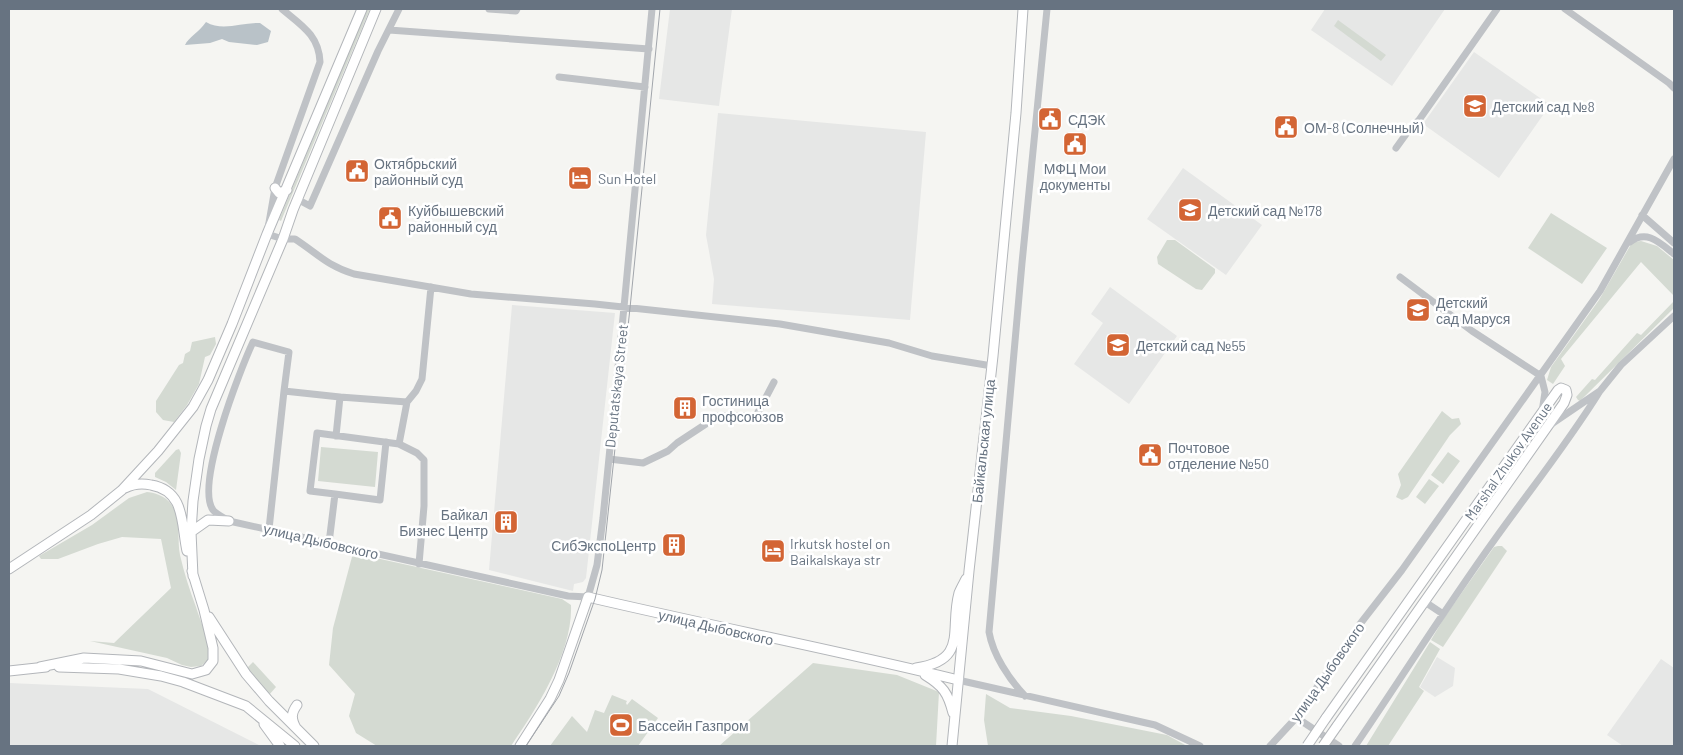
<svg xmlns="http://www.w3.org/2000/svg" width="1683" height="755" font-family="Barlow,sans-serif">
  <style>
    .built { fill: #e6e7e6 }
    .green { fill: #d4dad2 }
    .water { fill: #b9c2c8 }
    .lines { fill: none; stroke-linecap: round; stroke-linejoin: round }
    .major-casing { stroke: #b3b6ba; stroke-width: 11 }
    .minor { stroke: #bfc2c6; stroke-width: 7 }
    .major { stroke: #fff; stroke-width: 9 }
    .tram { stroke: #a1a5ab; stroke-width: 1 }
    .major-bridge-casing { stroke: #b3b6ba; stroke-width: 11; stroke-linecap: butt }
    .major-bridge { stroke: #fff; stroke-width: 9 }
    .labels { text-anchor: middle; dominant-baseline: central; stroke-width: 5; stroke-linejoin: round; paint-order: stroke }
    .poi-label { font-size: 14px; fill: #677381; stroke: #fff; text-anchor: start }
    .street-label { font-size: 14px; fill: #677381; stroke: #fff }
  </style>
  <rect width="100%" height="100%" fill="#f5f5f2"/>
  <path class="built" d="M670,9H732L719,106L659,99Z
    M1325,9H1445L1392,86L1311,30Z
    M1474,52L1550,105L1499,178L1423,124Z
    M718,113L926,132L910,320L712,304L714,279L706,235Z
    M1183,168L1262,225L1226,275L1147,219Z
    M1110,287L1177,336L1129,404L1074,364L1103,323L1091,314Z
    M512,305L615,313L586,578L583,582L574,584L573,591L489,570Z
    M1437,657L1455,668L1453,686L1435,697L1420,687Z
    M1661,659L1674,668V746H1623L1607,735Z
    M9,683L148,689L261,746H9Z"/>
  <path class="green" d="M367,9H370L281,221L279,220Z
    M1338,20L1386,55L1381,61L1334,26Z
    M1551,213L1607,248L1582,284L1528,248Z
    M1167,240H1175L1215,269V273L1202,290L1196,289L1158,264L1157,257Z
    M1641,241L1657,246L1674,260V296L1641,262L1561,359L1565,366L1553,384L1547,380L1551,367L1599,300L1630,246L1633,242Z
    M1674,301V308L1580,401L1578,400L1576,397L1592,379L1595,380L1637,333L1641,335Z
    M215,337L216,344L210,355L205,357L199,384L187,405L174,422L163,420L156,412V401L179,365L183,363L185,354L190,351L192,342Z
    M1442,411L1452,419L1459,418L1461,424L1450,435L1408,497L1402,500L1396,497L1401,485L1398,474Z
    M321,447L378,452L375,487L318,481Z
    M179,449L181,453L176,490L166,482L155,477V473L176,450Z
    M1448,452L1460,461L1443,484L1431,475Z
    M1429,479L1439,486L1425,504L1416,497Z
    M147,492C158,493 169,498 174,509C181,524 177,540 180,555C184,573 190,591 196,607C201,624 211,642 209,659L201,666L191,667L182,665L167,658L90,641L114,643L171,588L161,539L122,537L98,544L58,559H41L39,556L92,525L129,498Z
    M1498,546H1502L1507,551L1443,647L1431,640L1444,618L1494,547Z
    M353,553L562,599L571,605C573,652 537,708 511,746H377L356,733L349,716L355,694L329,665L333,628Z
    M1430,642L1440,649L1419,687L1424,691L1388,746H1366Z
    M253,662L276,687L269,695L247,668Z
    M813,663L897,675L939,692L936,746H719Z
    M986,694L1010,708L1071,716L1167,735L1187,746H988L984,720Z
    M612,695L627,701L626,703L627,705L632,699L658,718L638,746H550L572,716L587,732L595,710L604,713Z"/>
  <path class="water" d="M206,22C223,32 242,22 260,23L271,31L268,42L257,45L229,42L222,39L210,43L185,45C188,38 200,31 206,22Z"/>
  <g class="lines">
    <defs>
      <path id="major" d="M275,188L279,193L287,190
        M125,488C133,484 142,483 151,485C186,491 181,525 187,551
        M191,532L208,520L229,521
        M9,569L91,515L122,490L158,451L193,407L208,380L232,324L267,234L362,9
        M193,576L191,532L193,501L199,459L206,426L211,409L283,239L293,210L376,9
        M209,617L246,674L269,701L314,746
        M40,667L84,658L141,661L192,674L206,670L213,661V648L204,610L192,571
        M59,667L119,669L161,676L183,682L246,706L295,746
        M916,668C969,660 949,630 959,593C961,588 964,583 966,579
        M9,671L46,667
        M925,675C943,686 948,693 953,713
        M1326,718L1558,390L1561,388L1566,390L1567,395L1564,403L1337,726
        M264,724L280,746
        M296,728C291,719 291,713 297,705
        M520,746L550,699L559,680L588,597C711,626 836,650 958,680
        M952,746L969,571L993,356L1016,113L1023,9"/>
    </defs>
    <use href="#major" class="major-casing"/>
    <path class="minor" d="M282,9C301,25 319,35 320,62L275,188L267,234L283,239H295C318,254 326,265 354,274L471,294L595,304L780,324L889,343L932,356L992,366
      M489,9L516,11L517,9
      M1565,9L1669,83L1674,88
      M389,30L649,49
      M559,77L645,87
      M1396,148L1409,130L1419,120L1497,9
      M297,199L310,206L378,51L399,9
      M1642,215L1674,243
      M1630,242C1647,229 1660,243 1674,254
      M1400,277L1472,331L1541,376L1545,392L1542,412
      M284,391L289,352L253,342C240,370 195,485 213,510C216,514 224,518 229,521L568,596L588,597L597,565L603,518L624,307L652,9
      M340,397L407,402L399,444
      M407,402L416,391L422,379L431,287
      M756,416L771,417
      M1550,425L1600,391L1621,365L1674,316
      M609,459L643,463L668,451L677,443L718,416H756L774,382
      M335,494L380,500L386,442
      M269,529L284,391L340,397L336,436
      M329,543L335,494L310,491L317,433L399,444L417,453L424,460V506L419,564
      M1425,602L1443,614
      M958,680L1155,725L1200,746
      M1025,696C1009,679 993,655 989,632L1022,263L1047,9
      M1296,718L1303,722L1339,746
      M1270,746L1296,718L1360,624L1402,570L1600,291L1674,159
      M1355,746C1402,677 1446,607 1495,539C1530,490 1568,443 1600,391"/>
    <use href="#major" class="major"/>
    <path class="tram" d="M526,746L559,696L569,673L595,599L602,570L630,308L660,9"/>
    <defs>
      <path id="major-bridge" d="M1307,746L1326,718
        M1323,746L1337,726"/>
    </defs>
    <use href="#major-bridge" class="major-bridge-casing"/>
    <use href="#major-bridge" class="major-bridge"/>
  </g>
  <defs>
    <symbol id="school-square" viewBox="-11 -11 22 22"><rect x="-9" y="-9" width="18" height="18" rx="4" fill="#d36534" stroke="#fff"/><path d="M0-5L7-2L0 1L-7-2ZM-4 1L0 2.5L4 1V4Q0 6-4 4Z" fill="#fff"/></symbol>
    <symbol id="civic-square" viewBox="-11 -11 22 22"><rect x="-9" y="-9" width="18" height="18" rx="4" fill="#d36534" stroke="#fff"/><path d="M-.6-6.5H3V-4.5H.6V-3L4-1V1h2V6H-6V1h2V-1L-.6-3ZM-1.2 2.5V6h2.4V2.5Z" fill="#fff"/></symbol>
    <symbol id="hotel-square" viewBox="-11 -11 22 22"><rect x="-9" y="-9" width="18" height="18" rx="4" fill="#d36534" stroke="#fff"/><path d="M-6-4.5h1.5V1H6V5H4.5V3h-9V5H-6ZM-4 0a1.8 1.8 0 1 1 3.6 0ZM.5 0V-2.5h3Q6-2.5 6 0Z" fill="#fff"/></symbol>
    <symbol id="building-square" viewBox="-11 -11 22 22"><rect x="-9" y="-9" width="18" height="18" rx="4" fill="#d36534" stroke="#fff"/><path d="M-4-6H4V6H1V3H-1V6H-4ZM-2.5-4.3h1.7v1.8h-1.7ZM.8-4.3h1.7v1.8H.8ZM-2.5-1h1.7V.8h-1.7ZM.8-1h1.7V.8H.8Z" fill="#fff"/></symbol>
    <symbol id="stadium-square" viewBox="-11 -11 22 22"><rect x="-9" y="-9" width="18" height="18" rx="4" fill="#d36534" stroke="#fff"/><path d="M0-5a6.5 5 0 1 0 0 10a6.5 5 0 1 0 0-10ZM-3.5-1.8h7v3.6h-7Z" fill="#fff"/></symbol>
  </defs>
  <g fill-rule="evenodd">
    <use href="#school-square" x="1461" y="92" width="28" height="28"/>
    <use href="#civic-square" x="1036" y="105" width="28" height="28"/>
    <use href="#civic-square" x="1272" y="113" width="28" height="28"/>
    <use href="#civic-square" x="1061" y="130" width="28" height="28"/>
    <use href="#civic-square" x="343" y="157" width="28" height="28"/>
    <use href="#hotel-square" x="566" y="164" width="28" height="28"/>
    <use href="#school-square" x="1176" y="196" width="28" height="28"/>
    <use href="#civic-square" x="376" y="204" width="28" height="28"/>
    <use href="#school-square" x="1404" y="296" width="28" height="28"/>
    <use href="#school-square" x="1104" y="331" width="28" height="28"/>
    <use href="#building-square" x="671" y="394" width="28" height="28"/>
    <use href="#civic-square" x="1136" y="441" width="28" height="28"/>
    <use href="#building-square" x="492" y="508" width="28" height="28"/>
    <use href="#building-square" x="660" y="531" width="28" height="28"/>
    <use href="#hotel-square" x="759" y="537" width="28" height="28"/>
    <use href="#stadium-square" x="607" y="711" width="28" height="28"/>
  </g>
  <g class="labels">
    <g class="poi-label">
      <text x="1492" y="106">Детский сад №8</text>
      <text x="1068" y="119">СДЭК</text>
      <text x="1304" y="127">ОМ-8 (Солнечный)</text>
      <text x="374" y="163">Октябрьский<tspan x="374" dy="16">районный суд</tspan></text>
      <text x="1075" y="168" text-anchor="middle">МФЦ Мои<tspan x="1075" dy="16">документы</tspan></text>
      <text x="598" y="178">Sun Hotel</text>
      <text x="408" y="210">Куйбышевский<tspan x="408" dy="16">районный суд</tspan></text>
      <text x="1208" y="210">Детский сад №178</text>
      <text x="1436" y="302">Детский<tspan x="1436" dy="16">сад Маруся</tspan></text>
      <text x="1136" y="345">Детский сад №55</text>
      <text x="702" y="400">Гостиница<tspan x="702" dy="16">профсоюзов</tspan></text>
      <text x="1168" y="447">Почтовое<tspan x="1168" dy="16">отделение №50</tspan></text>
      <text x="488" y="514" text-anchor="end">Байкал<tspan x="488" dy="16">Бизнес Центр</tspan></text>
      <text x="790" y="543">Irkutsk hostel on<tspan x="790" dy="16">Baikalskaya str</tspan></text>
      <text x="656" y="545" text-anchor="end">СибЭкспоЦентр</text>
      <text x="638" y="725">Бассейн Газпром</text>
    </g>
    <g class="street-label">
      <text transform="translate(616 386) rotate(-84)">Deputatskaya Street</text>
      <text transform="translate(983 441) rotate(-84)">Байкальская улица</text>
      <text transform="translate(1508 461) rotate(-55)">Marshal Zhukov Avenue</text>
      <text transform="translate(321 541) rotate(13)">улица Дыбовского</text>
      <text transform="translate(716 627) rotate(13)">улица Дыбовского</text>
      <text transform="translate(1327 672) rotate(-55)">улица Дыбовского</text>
    </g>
  </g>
  <rect width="1683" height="755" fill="none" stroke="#677381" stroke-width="20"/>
</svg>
